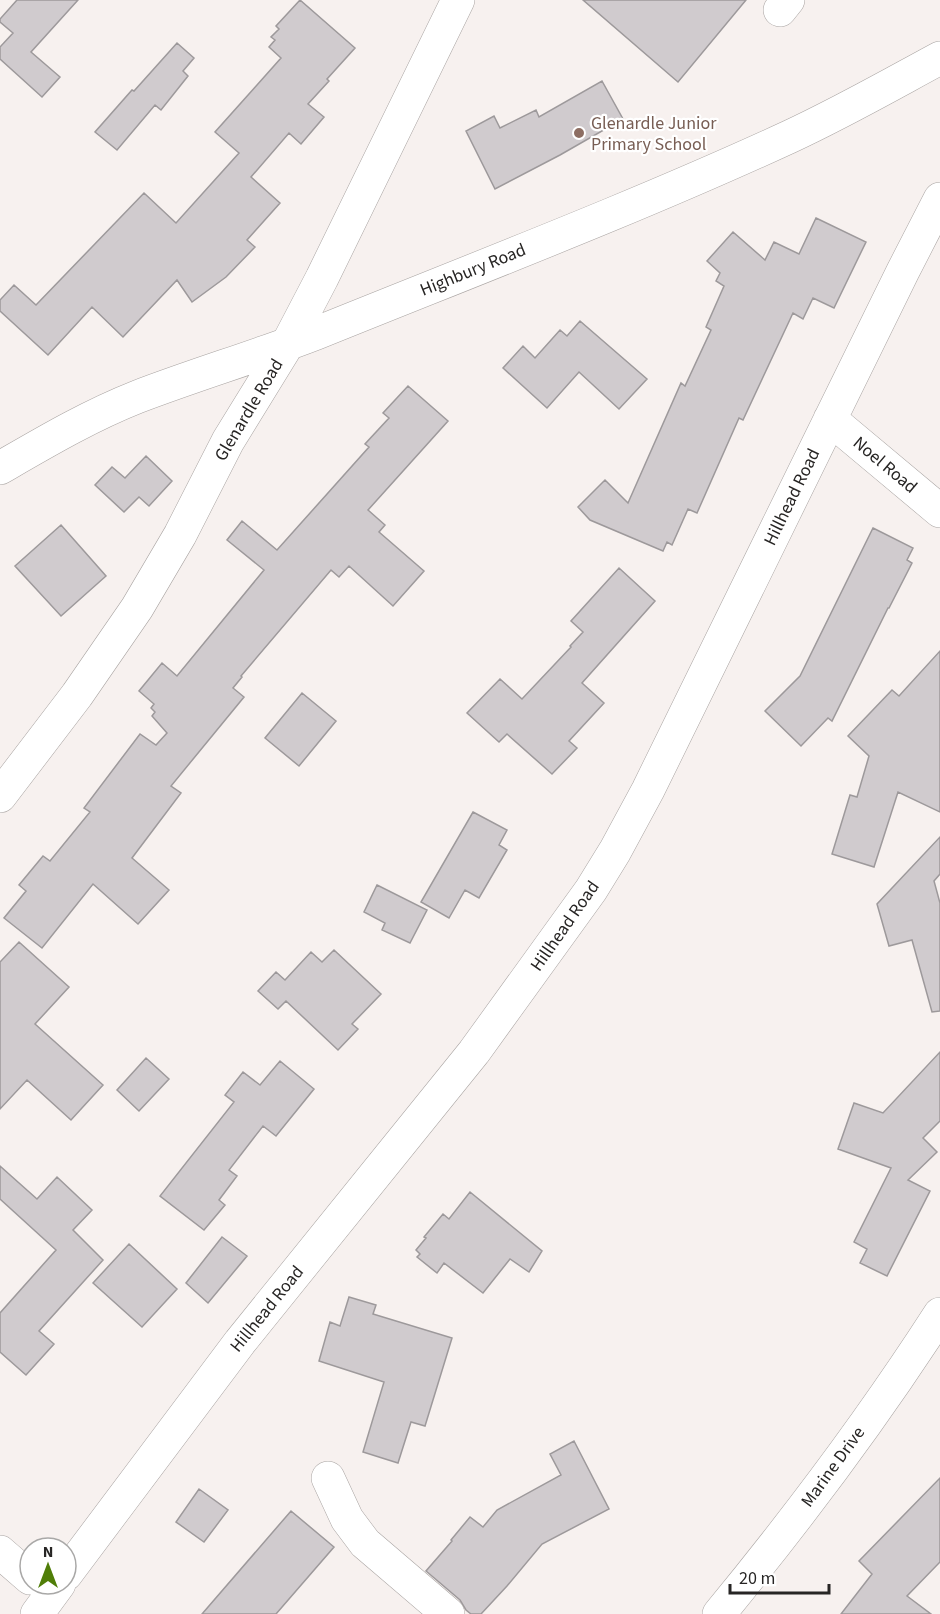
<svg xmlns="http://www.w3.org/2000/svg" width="940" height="1614" font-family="'Source Sans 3',sans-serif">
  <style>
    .building { fill: #d0cbce; stroke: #9d999b; stroke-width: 1.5 }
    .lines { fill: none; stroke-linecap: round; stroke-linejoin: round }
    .minor-casing { stroke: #a9a4a2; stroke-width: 34 }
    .minor { stroke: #fff; stroke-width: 33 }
    .education-dot { fill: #8d6e63; stroke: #fff; stroke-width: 2 }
    .labels { text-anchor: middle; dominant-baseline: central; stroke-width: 4.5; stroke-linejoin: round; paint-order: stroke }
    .education-label { font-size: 18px; fill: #785e54; stroke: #fff; text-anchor: start }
    .street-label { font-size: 18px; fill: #272524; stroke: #fff }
  </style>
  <rect width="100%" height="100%" fill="#f7f1ef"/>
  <path class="building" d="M17,0H78L31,52L60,77L42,97L0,59V47L13,33L0,22V19Z
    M300,0L355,48L327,79L329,81L308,104L324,117L301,144L289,133L251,177L280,203L247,240L255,247L226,277L192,302L177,280L123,337L92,307L48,355L0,311V300L14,285L36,305L144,193L176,223L239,153L215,132L281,58L269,47L275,40L271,37L279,29L276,26Z
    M583,0H746L678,82Z
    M177,43L194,58L183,71L188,76L161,110L155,105L117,150L95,132L132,90L134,91Z
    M602,81L623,119L560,155L495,189L466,131L494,116L500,128L536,110L539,117Z
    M816,218L866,242L834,308L813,298L803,319L793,313L743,420L739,418L697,513L688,509L672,545L667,542L663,551L590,520L578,507L605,480L628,503L681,383L685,386L711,330L706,327L724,286L716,281L720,273L707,261L733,232L765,260L774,242L799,254Z
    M580,321L647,379L619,409L579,372L547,408L503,368L523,346L535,358L560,330L567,336Z
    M408,386L448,421L368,510L385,525L379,532L424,571L393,606L349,566L339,577L331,570L241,676L242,677L233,688L244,697L171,786L181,793L132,858L169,890L138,924L93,884L42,948L4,918L26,891L19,885L43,856L50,861L90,812L84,808L140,734L156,745L167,733L152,716L155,712L151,708L154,704L139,691L162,663L177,676L264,570L227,540L242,521L277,550L369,447L365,444L389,418L383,413Z
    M146,456L172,481L149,506L139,497L124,512L95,485L112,467L125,478Z
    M61,525L106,576L61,616L15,566Z
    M873,528L913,548L907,560L912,563L889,608H888L832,721L828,718L801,746L765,711L800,676Z
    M619,568L655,601L582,683L604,703L569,741L577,748L552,774L507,734L499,742L467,713L500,679L522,699L571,647L570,646L583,632L571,621Z
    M940,651V812L898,792L874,867L832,854L850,795L857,797L869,756L848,736L892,690L899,696Z
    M302,693L336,721L299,766L265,738Z
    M473,812L507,830L499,845L507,850L479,898L465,890L449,918L421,902Z
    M940,837V874L934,881L940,903V1011L932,1012L912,940L889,946L877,904Z
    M377,885L427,910L410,943L382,930L385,923L364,912Z
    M19,942L69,987L35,1024L103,1085L71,1120L27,1080L0,1109V962Z
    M334,950L381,994L352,1024L358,1029L338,1050L286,1001L278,1009L258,991L276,972L285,980L311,952L322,962Z
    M940,1052V1121L923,1138L937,1152L908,1180L930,1191L887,1276L860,1263L867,1249L854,1242L891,1168L838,1149L854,1103L883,1113Z
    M146,1058L169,1079L139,1111L117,1090Z
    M280,1061L314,1089L276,1136L263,1126L229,1170L237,1176L219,1200L225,1205L204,1230L160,1196L234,1102L225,1095L243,1072L260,1085Z
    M0,1166L37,1199L57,1177L92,1210L73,1230L103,1260L39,1331L54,1344L26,1375L0,1352V1313L56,1250L0,1199Z
    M470,1192L542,1251L529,1272L510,1259L483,1293L444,1263L437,1273L417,1257L420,1254L416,1250L426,1238L424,1237L443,1214L449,1219Z
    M222,1237L247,1256L208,1303L186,1283Z
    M129,1244L177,1289L142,1327L93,1283Z
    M349,1297L376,1305L373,1314L452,1338L425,1426L411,1422L398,1463L363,1452L384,1382L319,1361L330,1322L340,1326Z
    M574,1441L609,1509L542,1544L507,1586L481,1614H471L466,1610L460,1600L426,1571L452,1541L451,1540L470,1517L483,1527L497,1510L561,1475L550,1454Z
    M940,1478V1562L907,1596L931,1614H841L872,1574L859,1561Z
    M199,1489L228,1510L204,1542L176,1522Z
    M291,1511L334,1547L276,1614H202Z"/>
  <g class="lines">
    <defs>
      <path id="minor" d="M780,10L788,0
        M830,419L940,511
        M0,468C45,442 89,416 137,397C197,374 258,356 317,333C475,269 635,208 789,137C841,113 890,85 940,58
        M0,796L77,695L137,608L180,535L228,441L287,345L322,278L458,0
        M328,1478L347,1519L365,1543L448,1614
        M0,1552L30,1578
        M66,1574L240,1342L474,1052L591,890L615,851L648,790L903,271L940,199
        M37,1614L59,1584
        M719,1614C798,1518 873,1418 940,1314"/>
    </defs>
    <use href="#minor" class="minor-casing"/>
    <use href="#minor" class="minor"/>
  </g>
  <circle class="education-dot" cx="579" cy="133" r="6"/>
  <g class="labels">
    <g class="education-label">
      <text x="591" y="123">Glenardle Junior<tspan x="591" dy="21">Primary School</tspan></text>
    </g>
    <g class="street-label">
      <text transform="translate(473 270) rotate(-22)">Highbury Road</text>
      <text transform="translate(249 410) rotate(-59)">Glenardle Road</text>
      <text transform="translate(885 465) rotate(40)">Noel Road</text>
      <text transform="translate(792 497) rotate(-64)">Hillhead Road</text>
      <text transform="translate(565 926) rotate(-55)">Hillhead Road</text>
      <text transform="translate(267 1309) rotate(-51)">Hillhead Road</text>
      <text transform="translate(833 1467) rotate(-54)">Marine Drive</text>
    </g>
  </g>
  <g transform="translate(48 1566)"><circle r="28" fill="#ffffff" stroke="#a9a8a7" stroke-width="1.5"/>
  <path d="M0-4.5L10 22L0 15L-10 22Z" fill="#507e08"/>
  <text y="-9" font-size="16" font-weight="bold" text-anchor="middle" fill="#272524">N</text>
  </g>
  <path d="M730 1584v9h99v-9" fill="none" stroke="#272524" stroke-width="3"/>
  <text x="739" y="1584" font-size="18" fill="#272524" stroke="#ffffff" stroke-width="4.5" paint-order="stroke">20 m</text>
</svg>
